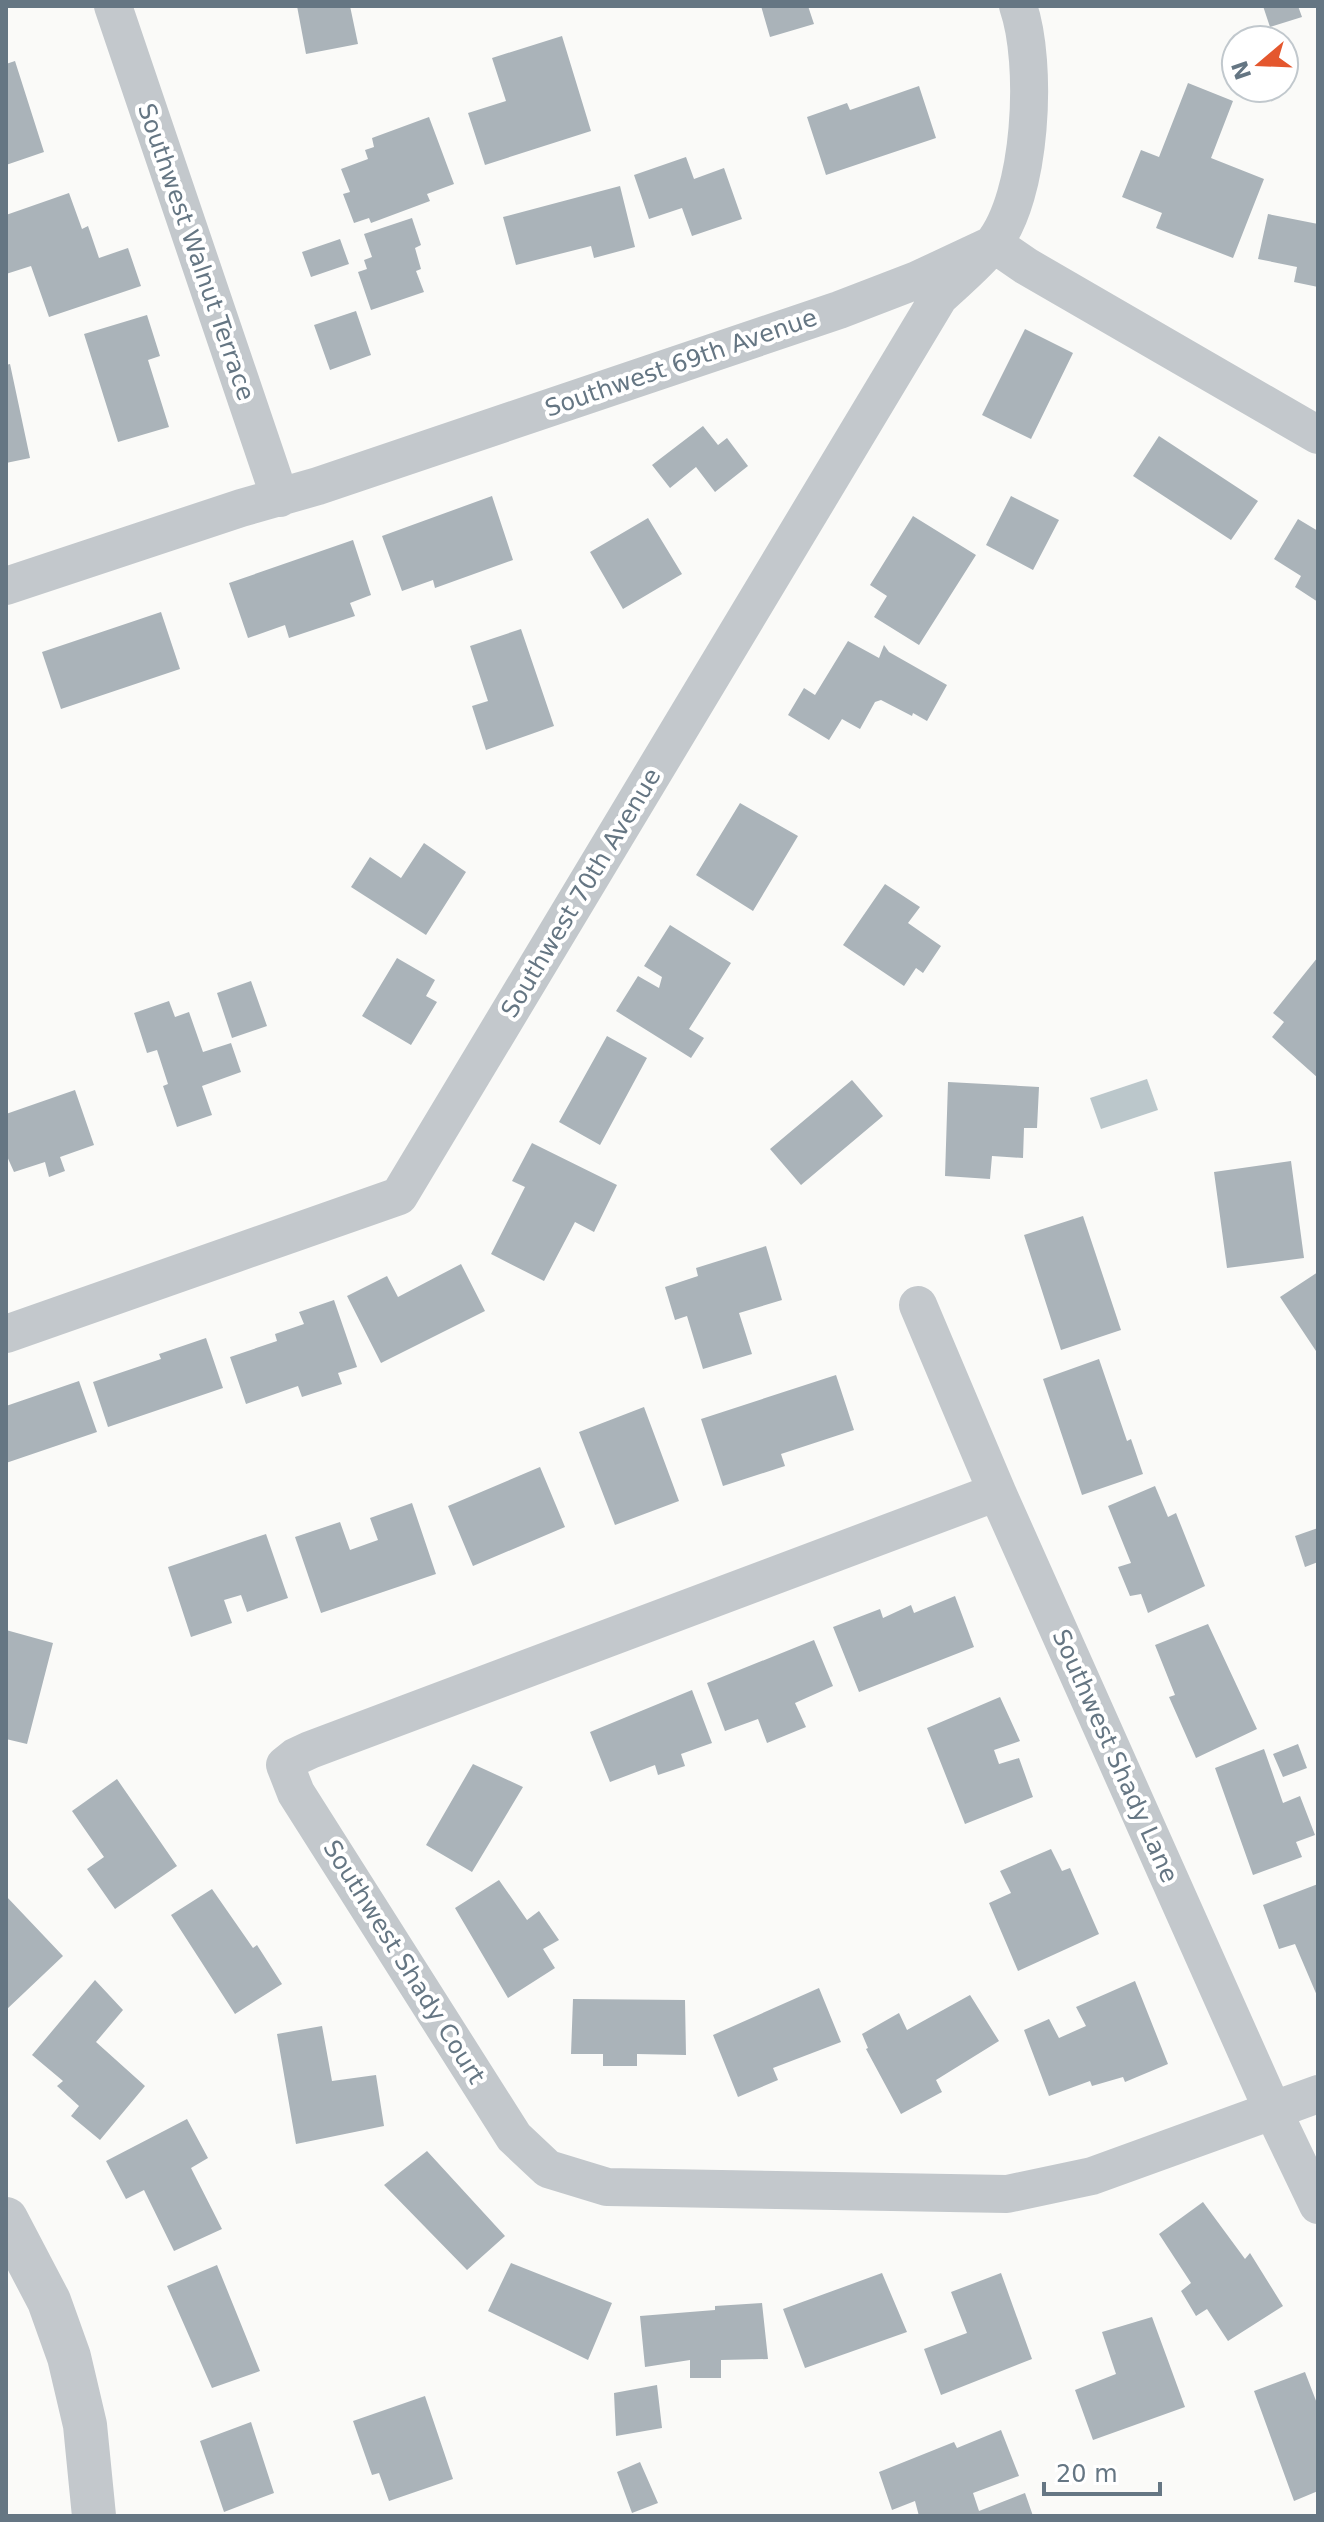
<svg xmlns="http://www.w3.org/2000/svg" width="1324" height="2522" font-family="'DejaVu Sans',sans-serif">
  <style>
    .water { fill: #bbc7cb }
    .building { fill: #aab3b9 }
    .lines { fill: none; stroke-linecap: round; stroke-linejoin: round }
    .minor { stroke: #c3c8cc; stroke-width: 38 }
    .tertiary { stroke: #c3c8cc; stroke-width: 44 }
    .labels { text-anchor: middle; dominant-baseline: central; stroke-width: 8; stroke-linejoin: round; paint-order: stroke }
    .street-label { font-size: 24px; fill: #657683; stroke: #fff }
  </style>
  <rect width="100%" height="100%" fill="#fafaf8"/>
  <path class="water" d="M1147,1079L1158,1110L1101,1129L1090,1098Z"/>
  <path class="building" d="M297,6H350L358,44L306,54Z
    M761,6H808L814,24L770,37Z
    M1263,6H1298L1302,17L1270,27Z
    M562,36L591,131L485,165L468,113L506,101L492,58Z
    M15,61L44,152L6,165V64Z
    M1188,83L1233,101L1211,158L1264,179L1233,258L1156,228L1162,213L1122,197L1141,150L1159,157Z
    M919,86L936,138L826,175L807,117L847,103L850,110Z
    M429,117L454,184L427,194L430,201L371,223L369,218L354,223L343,194L350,192L341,169L368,159L365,150L374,147L372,138Z
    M686,157L694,179L724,168L742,219L692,236L682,208L649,219L634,175Z
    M620,186L635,247L594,258L591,246L516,265L503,217Z
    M69,193L82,229L88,226L99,258L128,248L141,286L49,317L31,266L6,274V215Z
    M1268,214L1318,224V287L1294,282L1297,267L1258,259Z
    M412,218L421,245L415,248L421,269L416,271L424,292L371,310L358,272L367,269L364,260L372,257L364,234Z
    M340,239L349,264L311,277L302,252Z
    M356,311L371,355L330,370L314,325Z
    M147,315L160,356L148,360L169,427L118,442L84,334Z
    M1025,329L1073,353L1031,439L982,415Z
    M10,364L30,458L6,463V365Z
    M703,426L718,445L727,438L748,466L715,492L696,467L670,488L652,465Z
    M1159,436L1258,501L1231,540L1133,476Z
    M492,496L513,560L435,588L433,580L402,591L382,536Z
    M1011,496L1059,520L1033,570L986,545Z
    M913,516L976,555L919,645L874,617L887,596L870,585Z
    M648,518L682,574L623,609L590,552Z
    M1298,519L1318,531V602L1295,587L1301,576L1274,559Z
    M353,540L371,595L350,603L355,616L289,638L285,625L248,638L229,583Z
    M161,612L180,669L61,709L42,652Z
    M521,629L554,726L486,750L472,706L488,701L470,646Z
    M848,641L879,658L884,645L889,652L947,685L927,721L913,713L912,716L881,700L875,702L860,729L842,719L829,740L788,715L804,688L815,695Z
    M740,803L798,836L753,911L696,875Z
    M424,843L466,872L426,935L351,887L370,857L401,878Z
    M885,884L920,907L908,923L941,946L923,973L916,968L904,986L843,945Z
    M670,925L731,963L689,1029L704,1038L691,1058L616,1011L638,976L659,988L662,977L644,966Z
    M1318,957V1078L1272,1037L1284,1022L1273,1013Z
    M397,958L435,980L426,996L437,1002L411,1045L362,1016Z
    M251,981L267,1026L232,1038L217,993Z
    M169,1001L175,1017L189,1012L203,1052L231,1043L241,1072L202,1086L212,1115L177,1127L163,1086L168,1084L157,1050L147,1053L134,1013Z
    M607,1036L647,1058L600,1145L559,1122Z
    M852,1080L883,1116L801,1185L770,1149Z
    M948,1082L1039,1087L1037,1128H1024L1023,1158L992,1156L990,1179L945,1176Z
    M75,1090L94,1145L60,1157L65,1171L49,1177L45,1162L14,1172L6,1154V1114Z
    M532,1143L617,1185L594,1232L575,1222L544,1281L491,1254L525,1187L512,1181Z
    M1291,1161L1304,1258L1227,1268L1214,1172Z
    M1083,1216L1121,1330L1061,1350L1024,1235Z
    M766,1246L782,1300L739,1313L752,1354L703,1369L687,1316L675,1320L665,1287L698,1276L696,1268Z
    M461,1264L485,1311L381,1363L347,1296L387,1276L398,1297Z
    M1318,1272V1354L1280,1297Z
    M334,1300L357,1367L338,1373L342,1384L302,1397L298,1386L246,1404L230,1357L277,1341L275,1334L304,1324L299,1312Z
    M206,1338L223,1388L108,1427L93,1382L161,1359L159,1354Z
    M1099,1359L1127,1441L1131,1439L1143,1474L1082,1495L1043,1379Z
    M836,1375L854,1430L781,1454L785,1466L723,1486L701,1419Z
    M79,1381L97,1432L6,1463V1406Z
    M644,1407L679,1501L615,1525L579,1432Z
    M540,1467L565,1527L473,1566L448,1506Z
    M1155,1486L1168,1517L1176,1513L1205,1586L1148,1613L1141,1594L1130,1596L1118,1567L1131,1563L1108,1506Z
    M412,1503L436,1574L321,1613L295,1537L340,1522L350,1550L378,1540L370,1518Z
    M1318,1528V1562L1305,1567L1295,1536Z
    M266,1534L288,1598L247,1612L241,1595L224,1600L232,1623L191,1637L168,1567Z
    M955,1596L974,1647L859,1692L833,1627L880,1609L883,1618L911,1605L914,1613Z
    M1208,1624L1257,1729L1196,1758L1169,1697L1175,1695L1155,1645Z
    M6,1630L53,1643L27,1744L6,1739Z
    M814,1640L833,1686L795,1703L806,1727L767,1743L758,1719L725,1731L707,1683Z
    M692,1690L712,1743L681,1754L685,1766L658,1775L655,1765L610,1782L590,1732Z
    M1000,1697L1020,1741L994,1750L999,1764L1019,1758L1033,1797L965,1824L927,1728Z
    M1298,1744L1307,1768L1283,1777L1273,1754Z
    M1264,1749L1283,1803L1300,1796L1315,1835L1296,1842L1302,1857L1253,1875L1215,1768Z
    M473,1764L523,1787L472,1872L426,1845Z
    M117,1779L177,1866L115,1909L87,1869L104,1857L72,1811Z
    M1051,1849L1062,1871L1070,1868L1099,1934L1018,1971L989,1903L1011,1893L1000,1871Z
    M499,1880L527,1920L539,1911L559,1940L543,1949L555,1968L508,1998L455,1908Z
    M1318,1884V1998L1295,1944L1279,1949L1263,1905Z
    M212,1889L253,1948L257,1945L282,1984L235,2014L171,1915Z
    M6,1896L63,1956L6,2010Z
    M95,1980L123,2010L96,2042L145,2086L100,2140L71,2116L79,2106L57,2086L63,2081L32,2055Z
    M1135,1981L1168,2064L1125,2082L1123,2077L1092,2086L1090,2081L1049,2096L1024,2030L1049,2019L1059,2038L1086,2026L1076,2007Z
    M819,1988L841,2042L773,2068L778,2080L738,2097L713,2035Z
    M970,1995L999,2041L936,2080L942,2092L901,2114L866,2049L868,2048L862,2034L899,2013L907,2030Z
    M573,1999L685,2000L686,2055L637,2054V2066H603V2054H571Z
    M322,2026L332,2081L376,2075L384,2126L296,2144L277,2034Z
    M187,2119L208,2158L191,2168L222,2229L174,2251L144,2190L126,2199L106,2161Z
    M427,2151L505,2236L467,2270L384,2185Z
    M1203,2202L1245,2259L1250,2253L1283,2306L1228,2341L1207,2309L1196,2316L1181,2291L1191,2283L1159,2234Z
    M511,2263L612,2303L588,2360L488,2311Z
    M217,2265L260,2371L212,2388L167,2286Z
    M882,2273L907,2332L805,2368L783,2309Z
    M1001,2273L1032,2359L941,2395L924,2349L967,2333L951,2292Z
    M762,2303L768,2359L721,2360V2378H690V2360L645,2367L640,2316L715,2310V2306Z
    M1152,2317L1185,2407L1093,2440L1075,2390L1116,2374L1102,2332Z
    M1305,2372L1318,2406V2491L1294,2501L1254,2391Z
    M657,2385L662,2428L616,2436L614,2393Z
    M425,2396L453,2479L389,2501L379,2473L372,2475L353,2421Z
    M251,2422L274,2493L224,2512L200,2441Z
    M1001,2430L1019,2476L973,2493L979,2511L1025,2493L1033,2516H919L915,2501L892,2510L879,2472L954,2442L957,2448Z
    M640,2462L658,2503L632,2513L617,2472Z"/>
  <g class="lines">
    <path class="minor" d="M113,6L280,498
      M6,586L241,508L318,486L839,310L917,280L994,244L1026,266L1318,435
      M918,1305L997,1492L1273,2111L1318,2205
      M6,1334L399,1196L939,297C957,280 977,264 992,245C1032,197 1038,63 1018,6
      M997,1492L310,1750L295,1757L285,1765L296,1793L514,2137L548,2169L607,2187L1007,2194L1092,2176L1318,2094"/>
    <path class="tertiary" d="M6,2219L49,2301L69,2357L85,2425L94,2516"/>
  </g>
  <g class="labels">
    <g class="street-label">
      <text transform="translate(196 252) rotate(71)">Southwest Walnut Terrace</text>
      <text transform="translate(681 363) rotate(-19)">Southwest 69th Avenue</text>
      <text transform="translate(581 893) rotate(-59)">Southwest 70th Avenue</text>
      <text transform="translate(1115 1756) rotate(66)">Southwest Shady Lane</text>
      <text transform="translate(404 1962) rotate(58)">Southwest Shady Court</text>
    </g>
  </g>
  <rect width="1324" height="2522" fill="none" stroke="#657683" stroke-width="16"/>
  <g transform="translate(1260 64) rotate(251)"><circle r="38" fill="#ffffff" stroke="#c1c8cd" stroke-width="2"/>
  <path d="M0-6L14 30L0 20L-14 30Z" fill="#e4572e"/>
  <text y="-12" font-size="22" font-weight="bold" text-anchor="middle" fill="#657683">N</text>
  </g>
  <path d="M1044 2482v12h116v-12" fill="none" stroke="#657683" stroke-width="4"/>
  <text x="1056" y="2482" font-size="24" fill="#657683" stroke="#ffffff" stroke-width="6" paint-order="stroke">20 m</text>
</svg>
